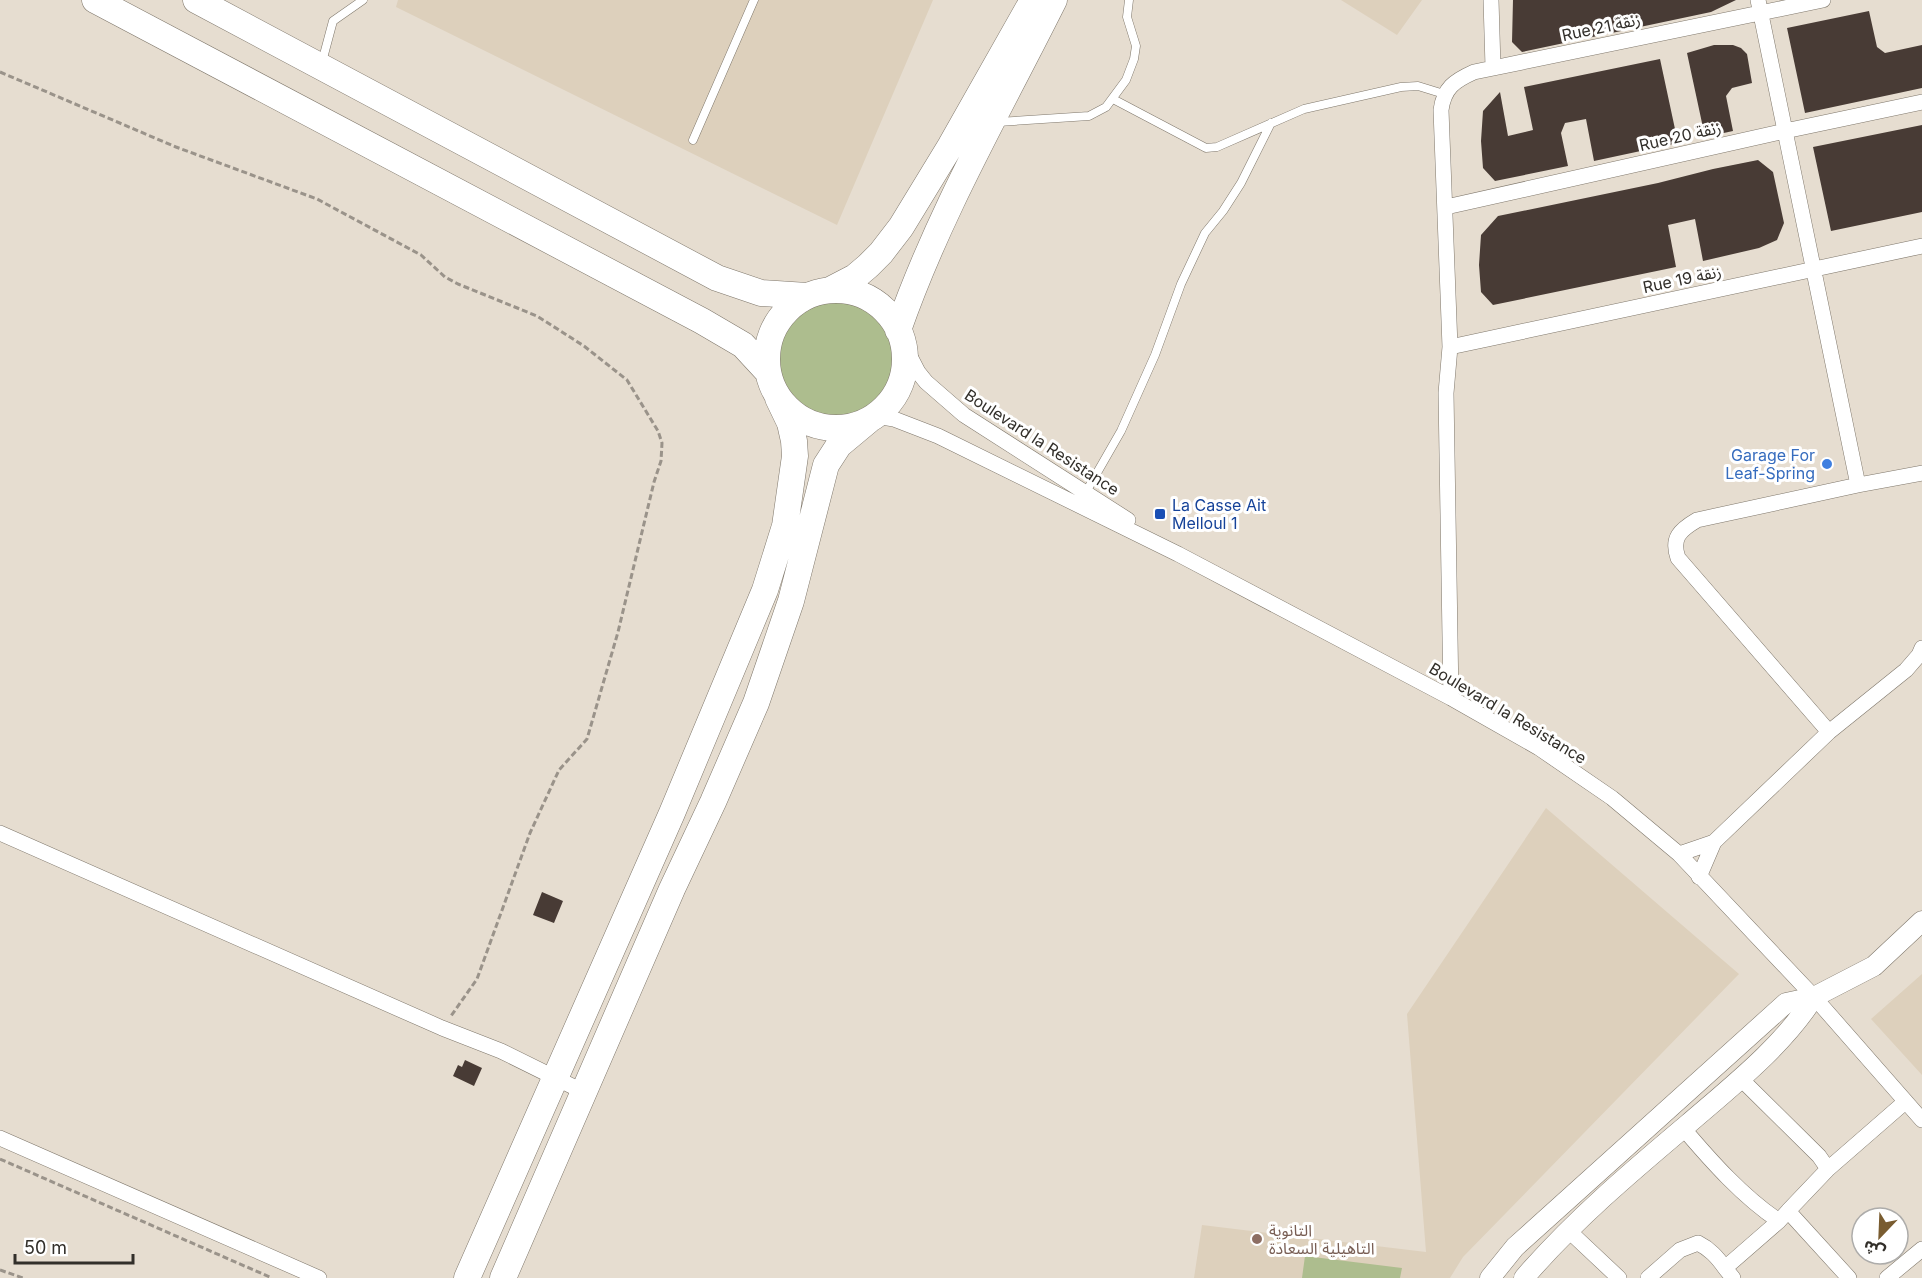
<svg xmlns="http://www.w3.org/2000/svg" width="1922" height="1278" font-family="Inter,'Noto Sans Arabic',sans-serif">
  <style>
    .built { fill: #ddd0bc }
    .green { fill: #adbd8e }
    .building { fill: #483b35 }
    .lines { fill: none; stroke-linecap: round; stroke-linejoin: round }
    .service-casing { stroke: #7f776b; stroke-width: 9 }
    .minor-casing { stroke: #7f776b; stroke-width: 16 }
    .tertiary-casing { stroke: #7f776b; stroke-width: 21 }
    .trunk-casing { stroke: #7f776b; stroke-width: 27 }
    .path { stroke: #9a938a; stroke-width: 3; stroke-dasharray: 6 3; stroke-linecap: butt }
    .service { stroke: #fff; stroke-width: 8 }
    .minor { stroke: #fff; stroke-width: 15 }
    .tertiary { stroke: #fff; stroke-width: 20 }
    .trunk { stroke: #fff; stroke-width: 26 }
    .shop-dot { fill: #3f7fe0; stroke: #fff; stroke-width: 2 }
    .transit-dot { fill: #1a4fb4; stroke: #fff; stroke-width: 2 }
    .education-dot { fill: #8d6e63; stroke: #fff; stroke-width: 2 }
    .labels { text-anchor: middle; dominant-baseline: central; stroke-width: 6; stroke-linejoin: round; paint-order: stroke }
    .street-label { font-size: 16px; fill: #322f2a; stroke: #fff }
    .shop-label { font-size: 16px; fill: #366cbe; stroke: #fff; text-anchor: end }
    .transit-label { font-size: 16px; fill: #164399; stroke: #fff; text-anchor: start }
    .education-label { font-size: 16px; fill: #785e54; stroke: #fff; text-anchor: start }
  </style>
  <rect width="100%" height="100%" fill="#e6ddd0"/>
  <path class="built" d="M398,0H933L837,225L396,7Z
    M1341,0H1422L1397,35Z
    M1546,808L1739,974L1463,1257L1450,1278H1194L1202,1225L1426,1252L1407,1014Z
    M1922,974V1075L1871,1019Z"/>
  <path class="green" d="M776 359a60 60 0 1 1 120 0a60 60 0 1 1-120 0Z
    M1305,1256L1402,1268L1400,1278H1302Z"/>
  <path class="building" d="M1513,0H1736L1711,12L1522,52L1512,42Z
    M1869,11L1877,47L1885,53L1922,45V88L1805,113L1787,28Z
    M1714,45H1733L1741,48L1747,54L1752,83L1732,88L1726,96L1733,131L1705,137L1687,53Z
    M1660,59L1678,143L1594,161L1586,119L1565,123L1561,133L1568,166L1495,181L1483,168L1481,141L1483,111L1500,92L1508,136L1533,130L1524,87Z
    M1922,125V212L1831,231L1813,147Z
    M1758,160L1773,172L1784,223L1777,240L1759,248L1703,261L1695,219L1668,225L1676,267L1493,305L1481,292L1479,265L1481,235L1498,216L1658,183L1713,169Z
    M542,892L563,901L554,923L533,915Z
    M465,1060L482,1068L474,1086L453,1076L458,1065L462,1067Z"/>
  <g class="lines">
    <defs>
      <path id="service" d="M322,62L333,21L363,0
        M1113,99L1206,148L1217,147L1304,109L1401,87L1418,86L1444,94
        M998,122L1089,116L1106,107L1126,80L1134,59L1136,46L1127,17L1129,0
        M693,140L754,0
        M1086,492L1121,431L1155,355L1181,284L1205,233L1223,211L1241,183L1271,123"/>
      <path id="minor" d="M1491,0L1493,67
        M1758,0L1858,485
        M1446,207L1785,131L1922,102
        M903,343L918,372L926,382L964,415L1128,520
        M1450,347L1922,246
        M876,416L894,419L938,436L1178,554L1451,698L1539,748L1612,798L1679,854L1814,997L1922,1120
        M1451,698L1446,393L1450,347L1441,110C1444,88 1454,81 1474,72L1823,0
        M1829,732L1678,558C1671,538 1680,530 1697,520L1858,485L1922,473
        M0,833L442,1028L501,1051L584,1092
        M1679,854L1714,842
        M1699,877L1714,842L1829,732L1906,670L1919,655L1922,648
        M1741,1079L1819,1156L1828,1169L1788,1211
        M1683,1128C1711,1161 1743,1197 1779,1221L1788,1211L1849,1278
        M0,1138L319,1278
        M1828,1169L1905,1102
        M1569,1231L1619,1278
        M1648,1278L1680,1250L1698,1243C1710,1249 1717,1257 1725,1268
        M1733,1278L1725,1268L1779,1221
        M1887,1278L1922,1249"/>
      <path id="tertiary" d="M1490,1278L1515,1247L1786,1003L1814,997L1874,966L1922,921
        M1524,1278C1573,1221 1631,1172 1688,1124C1732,1086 1783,1046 1814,997"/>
      <path id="trunk" d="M95,0L702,321L743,345L767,371
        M196,0L717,278L761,293L807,296
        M767 359a69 69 0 1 1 138 0a69 69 0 1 1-138 0Z
        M830,290L855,277L868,266L881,253L901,227L951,145L1033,0
        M898,330C938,215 1000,108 1054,0
        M467,1278L672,813L765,590L785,526L795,456L794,441L790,423L778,398
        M503,1278L672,889L713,802L756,703L791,601L826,465L839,445L869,420"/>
    </defs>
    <use href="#service" class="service-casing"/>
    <use href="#minor" class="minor-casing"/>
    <use href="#tertiary" class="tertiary-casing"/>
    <use href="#trunk" class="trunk-casing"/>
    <path class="path" d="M0,72L176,147L317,199L421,255L445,277L458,284L537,316L584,346L627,380L658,431L662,443L661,461L654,482L618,632L587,739L559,770L530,833L477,979L451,1016
      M0,1159L272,1278
      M0,1270L23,1278"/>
    <use href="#service" class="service"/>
    <use href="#minor" class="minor"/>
    <use href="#tertiary" class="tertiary"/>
    <use href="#trunk" class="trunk"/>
  </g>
  <circle class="shop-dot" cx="1827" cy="464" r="6"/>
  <rect class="transit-dot" x="1154" y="508" width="12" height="12" rx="3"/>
  <circle class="education-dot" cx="1257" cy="1239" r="6"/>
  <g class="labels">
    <g class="street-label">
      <text transform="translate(1601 27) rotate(-12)">Rue 21 زنقة</text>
      <text transform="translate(1680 136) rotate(-13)">Rue 20 زنقة</text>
      <text transform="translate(1682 279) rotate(-12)">Rue 19 زنقة</text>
      <text transform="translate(1042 442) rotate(33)">Boulevard la Resistance</text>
      <text transform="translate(1508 713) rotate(31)">Boulevard la Resistance</text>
    </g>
    <g class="shop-label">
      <text x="1815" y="455">Garage For<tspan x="1815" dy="18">Leaf-Spring</tspan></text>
    </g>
    <g class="transit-label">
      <text x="1172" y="505">La Casse Ait<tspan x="1172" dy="18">Melloul 1</tspan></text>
    </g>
    <g class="education-label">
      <text x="1269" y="1230">التانوية<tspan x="1269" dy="18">التاهيلية السعادة</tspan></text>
    </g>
  </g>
  <g transform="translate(1880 1236) rotate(203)"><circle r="28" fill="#ffffff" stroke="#adacaa" stroke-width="1.5"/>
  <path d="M0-4.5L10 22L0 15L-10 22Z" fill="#795c30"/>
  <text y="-9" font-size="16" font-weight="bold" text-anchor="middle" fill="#322f2a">ش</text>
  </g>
  <path d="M15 1254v9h118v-9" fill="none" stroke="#322f2a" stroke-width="3"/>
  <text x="24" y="1254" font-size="18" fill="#322f2a" stroke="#ffffff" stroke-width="4.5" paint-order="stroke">50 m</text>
</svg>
